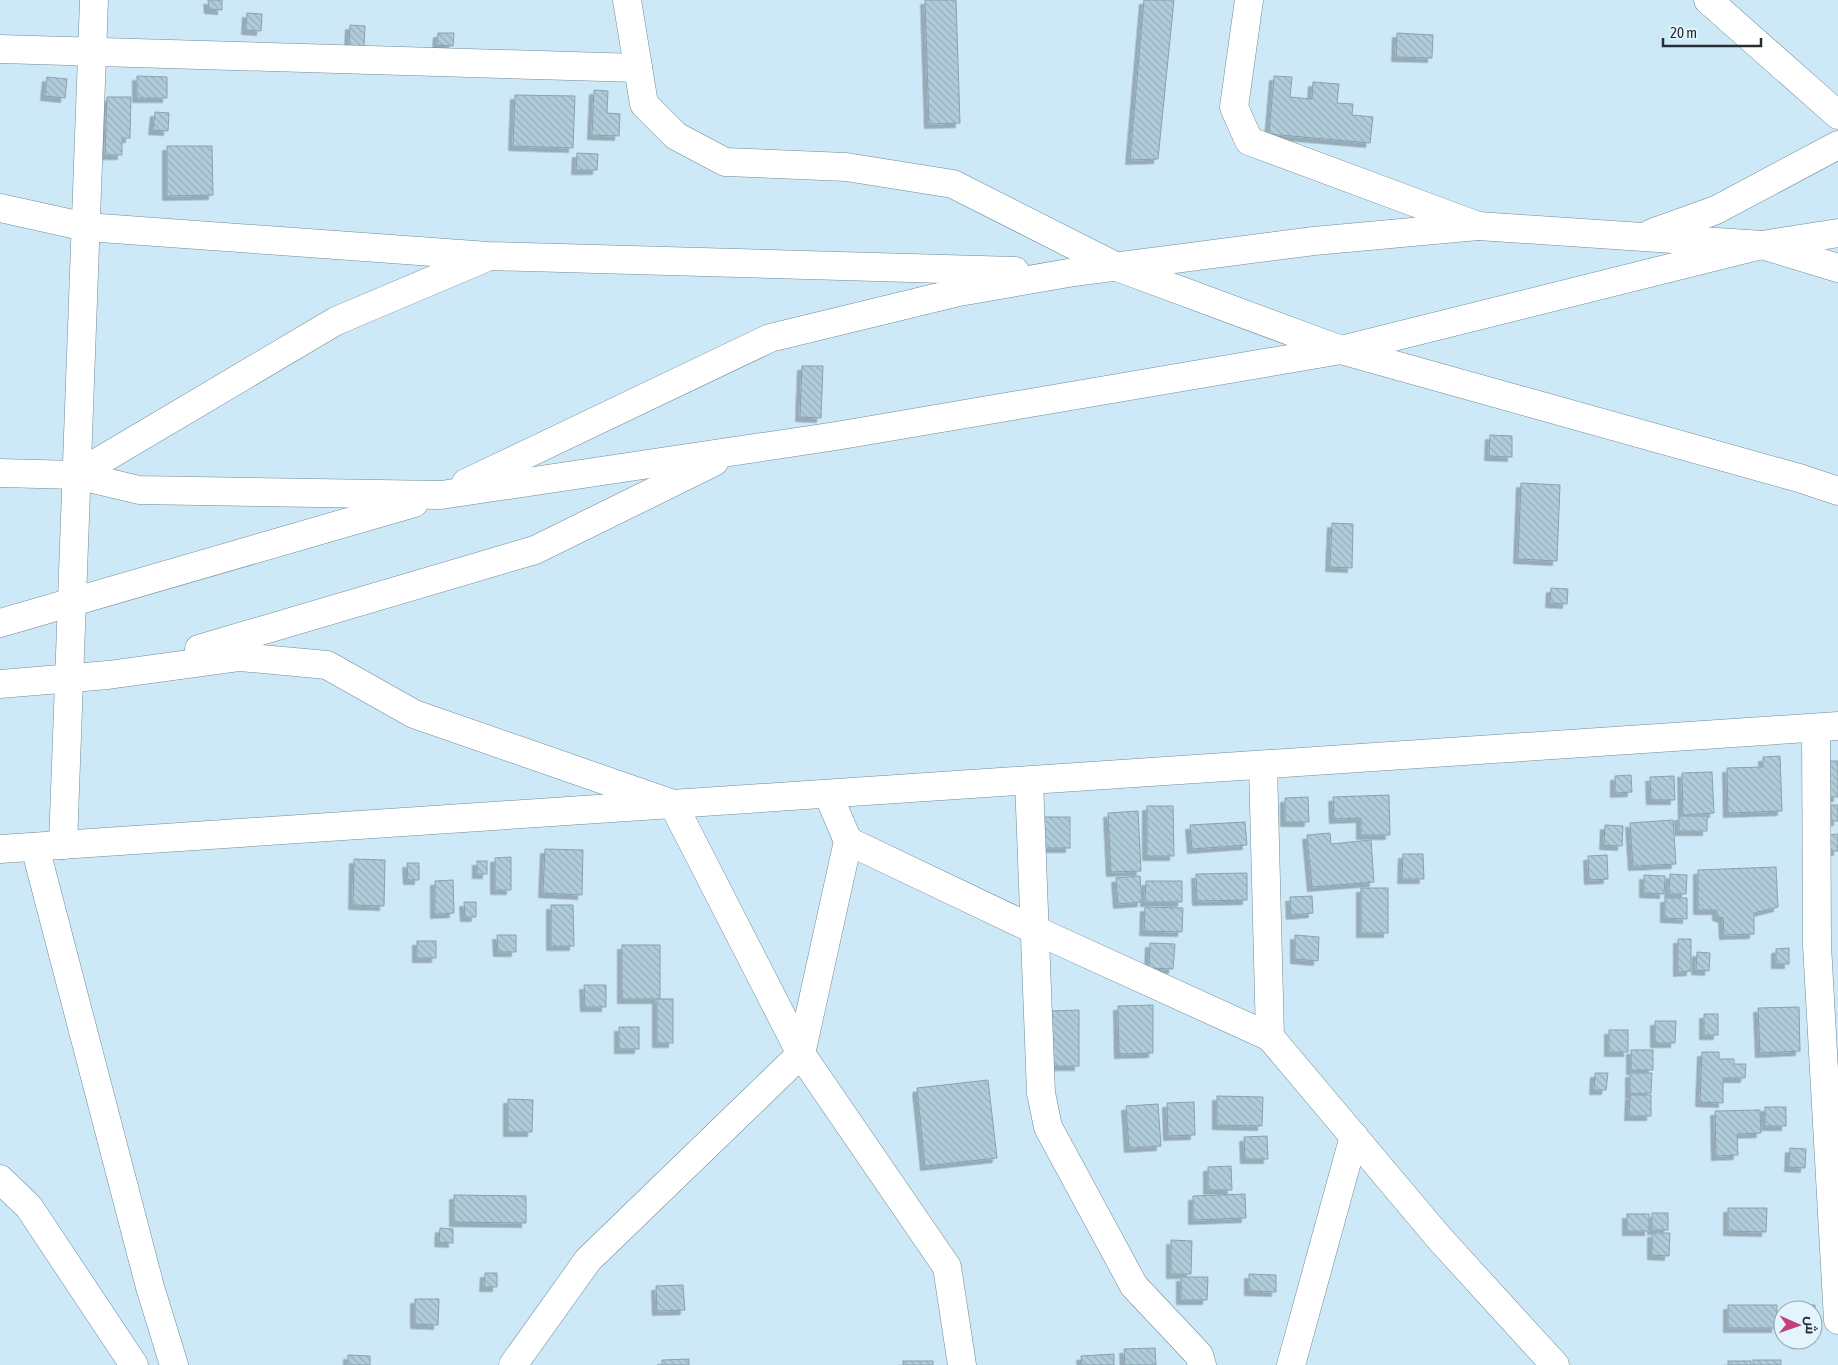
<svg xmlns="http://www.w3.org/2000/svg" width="1838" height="1365" viewBox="0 0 1838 1365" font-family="'Asap Condensed',Cairo,sans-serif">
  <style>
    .building { fill: url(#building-back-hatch); stroke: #88a2b1; filter: url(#shadow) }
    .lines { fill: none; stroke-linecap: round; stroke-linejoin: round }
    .minor-casing { stroke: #708a98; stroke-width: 29 }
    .tertiary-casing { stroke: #708a98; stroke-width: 29 }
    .minor { stroke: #fff; stroke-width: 28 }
    .tertiary { stroke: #fff; stroke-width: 28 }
  </style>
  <defs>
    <pattern id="building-back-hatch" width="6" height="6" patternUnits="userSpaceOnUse" patternTransform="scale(1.25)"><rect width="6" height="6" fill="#b0cbda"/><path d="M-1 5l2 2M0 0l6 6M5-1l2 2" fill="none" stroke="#97afbc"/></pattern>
    <filter id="shadow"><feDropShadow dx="-4.5" dy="4.5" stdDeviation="0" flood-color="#0004"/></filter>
  </defs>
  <rect width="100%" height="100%" fill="#cde9f8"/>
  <g class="building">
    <path d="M208 0H222V10L209 9Z"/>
    <path d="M925 0H956L960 123 929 124Z"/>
    <path d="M1144 0H1174L1158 159 1130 160Z"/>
    <path d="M247 13 262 14 261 31 246 30Z"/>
    <path d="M350 25 365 26 364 47 349 46Z"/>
    <path d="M438 33H454L453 46 437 45Z"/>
    <path d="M1397 33 1433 35 1432 58 1396 57Z"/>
    <path d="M137 76 167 77V98H137Z"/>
    <path d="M1274 76 1292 77 1290 97 1312 99 1313 82 1339 84 1337 103 1353 104 1352 115 1373 117 1370 143 1269 134Z"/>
    <path d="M47 77 67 79 65 98 45 96Z"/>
    <path d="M594 90 608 91 607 113 620 114 619 136 592 135Z"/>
    <path d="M515 95 575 96 573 148 513 146Z"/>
    <path d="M107 97H131L130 138H122V155H105Z"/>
    <path d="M155 112 169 113 168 131 153 130Z"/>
    <path d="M167 146H212L213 195 167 196Z"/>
    <path d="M577 153 598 154 597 170H576Z"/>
    <path d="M802 366H823L821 418 800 417Z"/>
    <path d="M1490 435 1512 436V457L1489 456Z"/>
    <path d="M1521 483 1560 485 1557 561 1518 559Z"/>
    <path d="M1332 523 1353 524 1352 568 1330 567Z"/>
    <path d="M1551 588 1568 589 1567 604 1550 603Z"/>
    <path d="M1780 756 1782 811 1728 813 1727 768 1763 767V757Z"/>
    <path d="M1828 761H1838V797H1829Z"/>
    <path d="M1712 772 1714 813 1683 815 1682 773Z"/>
    <path d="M1631 775 1632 792 1615 793V776Z"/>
    <path d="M1674 776 1675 800H1651L1650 777Z"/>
    <path d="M1389 795 1390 835H1361V818L1334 819 1333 797Z"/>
    <path d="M1308 797 1309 822H1285V798Z"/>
    <rect x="1831" y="805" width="7" height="16"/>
    <path d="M1147 806H1173L1174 856H1147Z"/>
    <path d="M1138 811 1141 871 1111 872 1108 813Z"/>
    <rect x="1679" y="816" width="28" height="15"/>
    <rect x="1039" y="817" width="31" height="31"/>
    <path d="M1673 820 1676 864 1633 866 1630 823Z"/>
    <path d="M1245 822 1247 845 1192 849 1190 825Z"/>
    <path d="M1605 825 1623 826 1622 846 1604 845Z"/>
    <path d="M1330 833 1331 844 1371 840 1374 882 1312 887 1307 835Z"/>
    <path d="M1838 834V851H1826V835Z"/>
    <path d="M545 849 583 850 582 895 543 893Z"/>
    <path d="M1403 854H1423L1424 879H1402Z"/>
    <path d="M1607 855 1608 879 1589 880 1588 856Z"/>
    <path d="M511 857V890H495V858Z"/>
    <path d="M354 859 385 860 384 906 353 905Z"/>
    <rect x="477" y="861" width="10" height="13"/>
    <path d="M407 863H419V880H408Z"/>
    <path d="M1776 867 1778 907 1754 913V934L1724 935 1723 918 1717 916V910H1698V870Z"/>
    <path d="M1247 873V900L1197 901 1196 874Z"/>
    <path d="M1670 874 1687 875 1686 894H1669Z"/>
    <path d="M1644 875 1665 876 1664 894 1644 893Z"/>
    <path d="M1140 876 1142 902 1118 904 1116 878Z"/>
    <path d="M453 880 454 913 435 914V881Z"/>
    <path d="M1146 881H1182V902H1145Z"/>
    <rect x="1361" y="888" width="27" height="45"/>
    <path d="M1312 896 1313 913 1291 915 1290 897Z"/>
    <path d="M1665 898H1687V919L1665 918Z"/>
    <path d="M464 902H476V917H465Z"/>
    <path d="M551 905H573L574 946H551Z"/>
    <path d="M1145 907 1183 908 1182 932 1144 931Z"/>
    <path d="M497 935H516V952H498Z"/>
    <path d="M1295 935 1319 937 1318 961 1295 959Z"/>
    <path d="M1678 939H1691V971L1678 972Z"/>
    <rect x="417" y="941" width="19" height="17"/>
    <path d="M1150 943 1175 944 1173 969 1149 968Z"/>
    <rect x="622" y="945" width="38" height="54"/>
    <path d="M1789 948V964H1776V949Z"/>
    <path d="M1697 952 1710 953 1709 971 1696 970Z"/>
    <path d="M584 985H606V1007H585Z"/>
    <rect x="657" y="999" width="16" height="44"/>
    <path d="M1153 1005V1053L1119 1054 1118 1006Z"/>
    <path d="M1799 1007 1800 1051 1760 1053 1758 1008Z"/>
    <path d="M1079 1010V1066H1050L1049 1011Z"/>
    <rect x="1704" y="1014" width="14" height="21"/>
    <path d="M1655 1021H1676L1675 1043H1655Z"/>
    <rect x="619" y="1027" width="20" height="22"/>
    <rect x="1609" y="1030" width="19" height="22"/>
    <rect x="1631" y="1050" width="22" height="20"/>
    <path d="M1702 1052H1719V1059H1734V1064H1746L1745 1078H1723V1103L1700 1102Z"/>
    <path d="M1595 1073H1608L1606 1090H1594Z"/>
    <path d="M1630 1073H1652L1651 1093 1630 1094Z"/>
    <path d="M988 1080 997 1158 925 1166 917 1088Z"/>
    <path d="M1630 1095H1651V1116H1629Z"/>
    <path d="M1217 1096 1263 1097 1262 1126 1217 1125Z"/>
    <path d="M508 1099 533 1100 532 1132H508Z"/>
    <path d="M1194 1102 1195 1135 1168 1136 1167 1103Z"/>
    <path d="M1158 1104 1161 1146 1129 1148 1126 1106Z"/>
    <rect x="1765" y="1107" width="21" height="19"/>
    <path d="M1760 1110 1761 1133 1737 1134 1738 1155 1716 1156 1715 1111Z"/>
    <path d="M1267 1136 1268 1159H1245L1244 1137Z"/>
    <path d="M1790 1148 1806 1149 1805 1168 1789 1167Z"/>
    <path d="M1231 1166 1232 1190H1208V1167Z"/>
    <path d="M1245 1194 1246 1218 1193 1220V1196Z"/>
    <path d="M454 1195 526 1196V1223L454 1222Z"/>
    <path d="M1728 1208H1767L1766 1232 1728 1231Z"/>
    <rect x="1652" y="1213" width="16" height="17"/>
    <rect x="1627" y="1214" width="22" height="17"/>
    <path d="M440 1228 453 1229V1243L439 1242Z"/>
    <path d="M1652 1233H1670L1669 1256 1652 1255Z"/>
    <path d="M1171 1240 1192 1241 1191 1274H1171Z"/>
    <path d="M485 1273H497V1287H484Z"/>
    <path d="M1249 1274 1276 1275V1292L1249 1291Z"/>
    <path d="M1181 1277H1208L1207 1300H1181Z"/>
    <path d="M683 1285 685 1310 657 1311 656 1286Z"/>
    <path d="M415 1299H439L438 1325 415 1324Z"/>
    <path d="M1728 1305H1777L1776 1328H1728Z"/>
    <path d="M1797 1305H1815V1329L1813 1330V1310H1797Z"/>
    <path d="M1155 1348 1156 1365H1125L1124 1349Z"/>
    <path d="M1114 1354V1365H1082L1081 1356Z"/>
    <path d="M348 1355 370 1356V1365H348Z"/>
    <path d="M689 1359V1365H662V1360Z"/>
    <rect x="1753" y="1360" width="28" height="5"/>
    <rect x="903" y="1361" width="30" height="4"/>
    <rect x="1728" y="1361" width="23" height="4"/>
  </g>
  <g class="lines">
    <defs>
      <g id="minor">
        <path d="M627 0 644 104 676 136 725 162 846 167 953 184 1117 267 1341 350 1799 478 1838 491"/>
        <path d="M1249 0 1234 107 1249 141 1478 226 1762 245 1838 268"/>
        <path d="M1708 0 1838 115"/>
        <path d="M0 49 638 68"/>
        <path d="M0 208 86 227 488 256 1015 271"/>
        <path d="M1652 233 1716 210 1838 145"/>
        <path d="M0 473 76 475 139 490 441 495 836 436 1341 350 1762 245 1838 233"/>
        <path d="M76 475 336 321 485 258"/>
        <path d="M466 483 770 338 959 292 1074 272 1314 241 1478 226"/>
        <path d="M0 623 414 503"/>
        <path d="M199 649 535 550 714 462"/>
        <path d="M0 684 108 675 240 657 327 665 414 714 673 804 801 1054 947 1267 962 1365"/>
        <path d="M1816 728 1817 945 1838 1320"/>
        <path d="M1263 765 1270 1037 1440 1239 1555 1365"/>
        <path d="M1029 781 1041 1093 1048 1127 1134 1286 1199 1355 1202 1365"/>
        <path d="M848 841 1035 930 1270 1037"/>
        <path d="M63 845 94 0"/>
        <path d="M35 847 150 1287 174 1365"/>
        <path d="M0 1179 29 1207 134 1365"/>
        <path d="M513 1365 588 1260 801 1054 848 841 828 794"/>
        <path d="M1291 1365 1354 1136"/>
      </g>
      <path id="tertiary" d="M0 849 1838 726"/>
    </defs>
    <use href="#minor" class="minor-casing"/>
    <use href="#tertiary" class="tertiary-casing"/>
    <use href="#minor" class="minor"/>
    <use href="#tertiary" class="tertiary"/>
  </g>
  <g transform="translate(1798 1325) rotate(92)"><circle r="24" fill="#e3f4fd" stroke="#97a5ad"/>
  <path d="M0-4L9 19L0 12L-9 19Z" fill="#c6407f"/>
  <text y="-8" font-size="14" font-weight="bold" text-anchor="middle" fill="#242e34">ش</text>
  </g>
  <path d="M1663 38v8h98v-8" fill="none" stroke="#242e34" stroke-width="2.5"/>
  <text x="1670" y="38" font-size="15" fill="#242e34" stroke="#e3f4fd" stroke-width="4" paint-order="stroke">20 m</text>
</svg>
